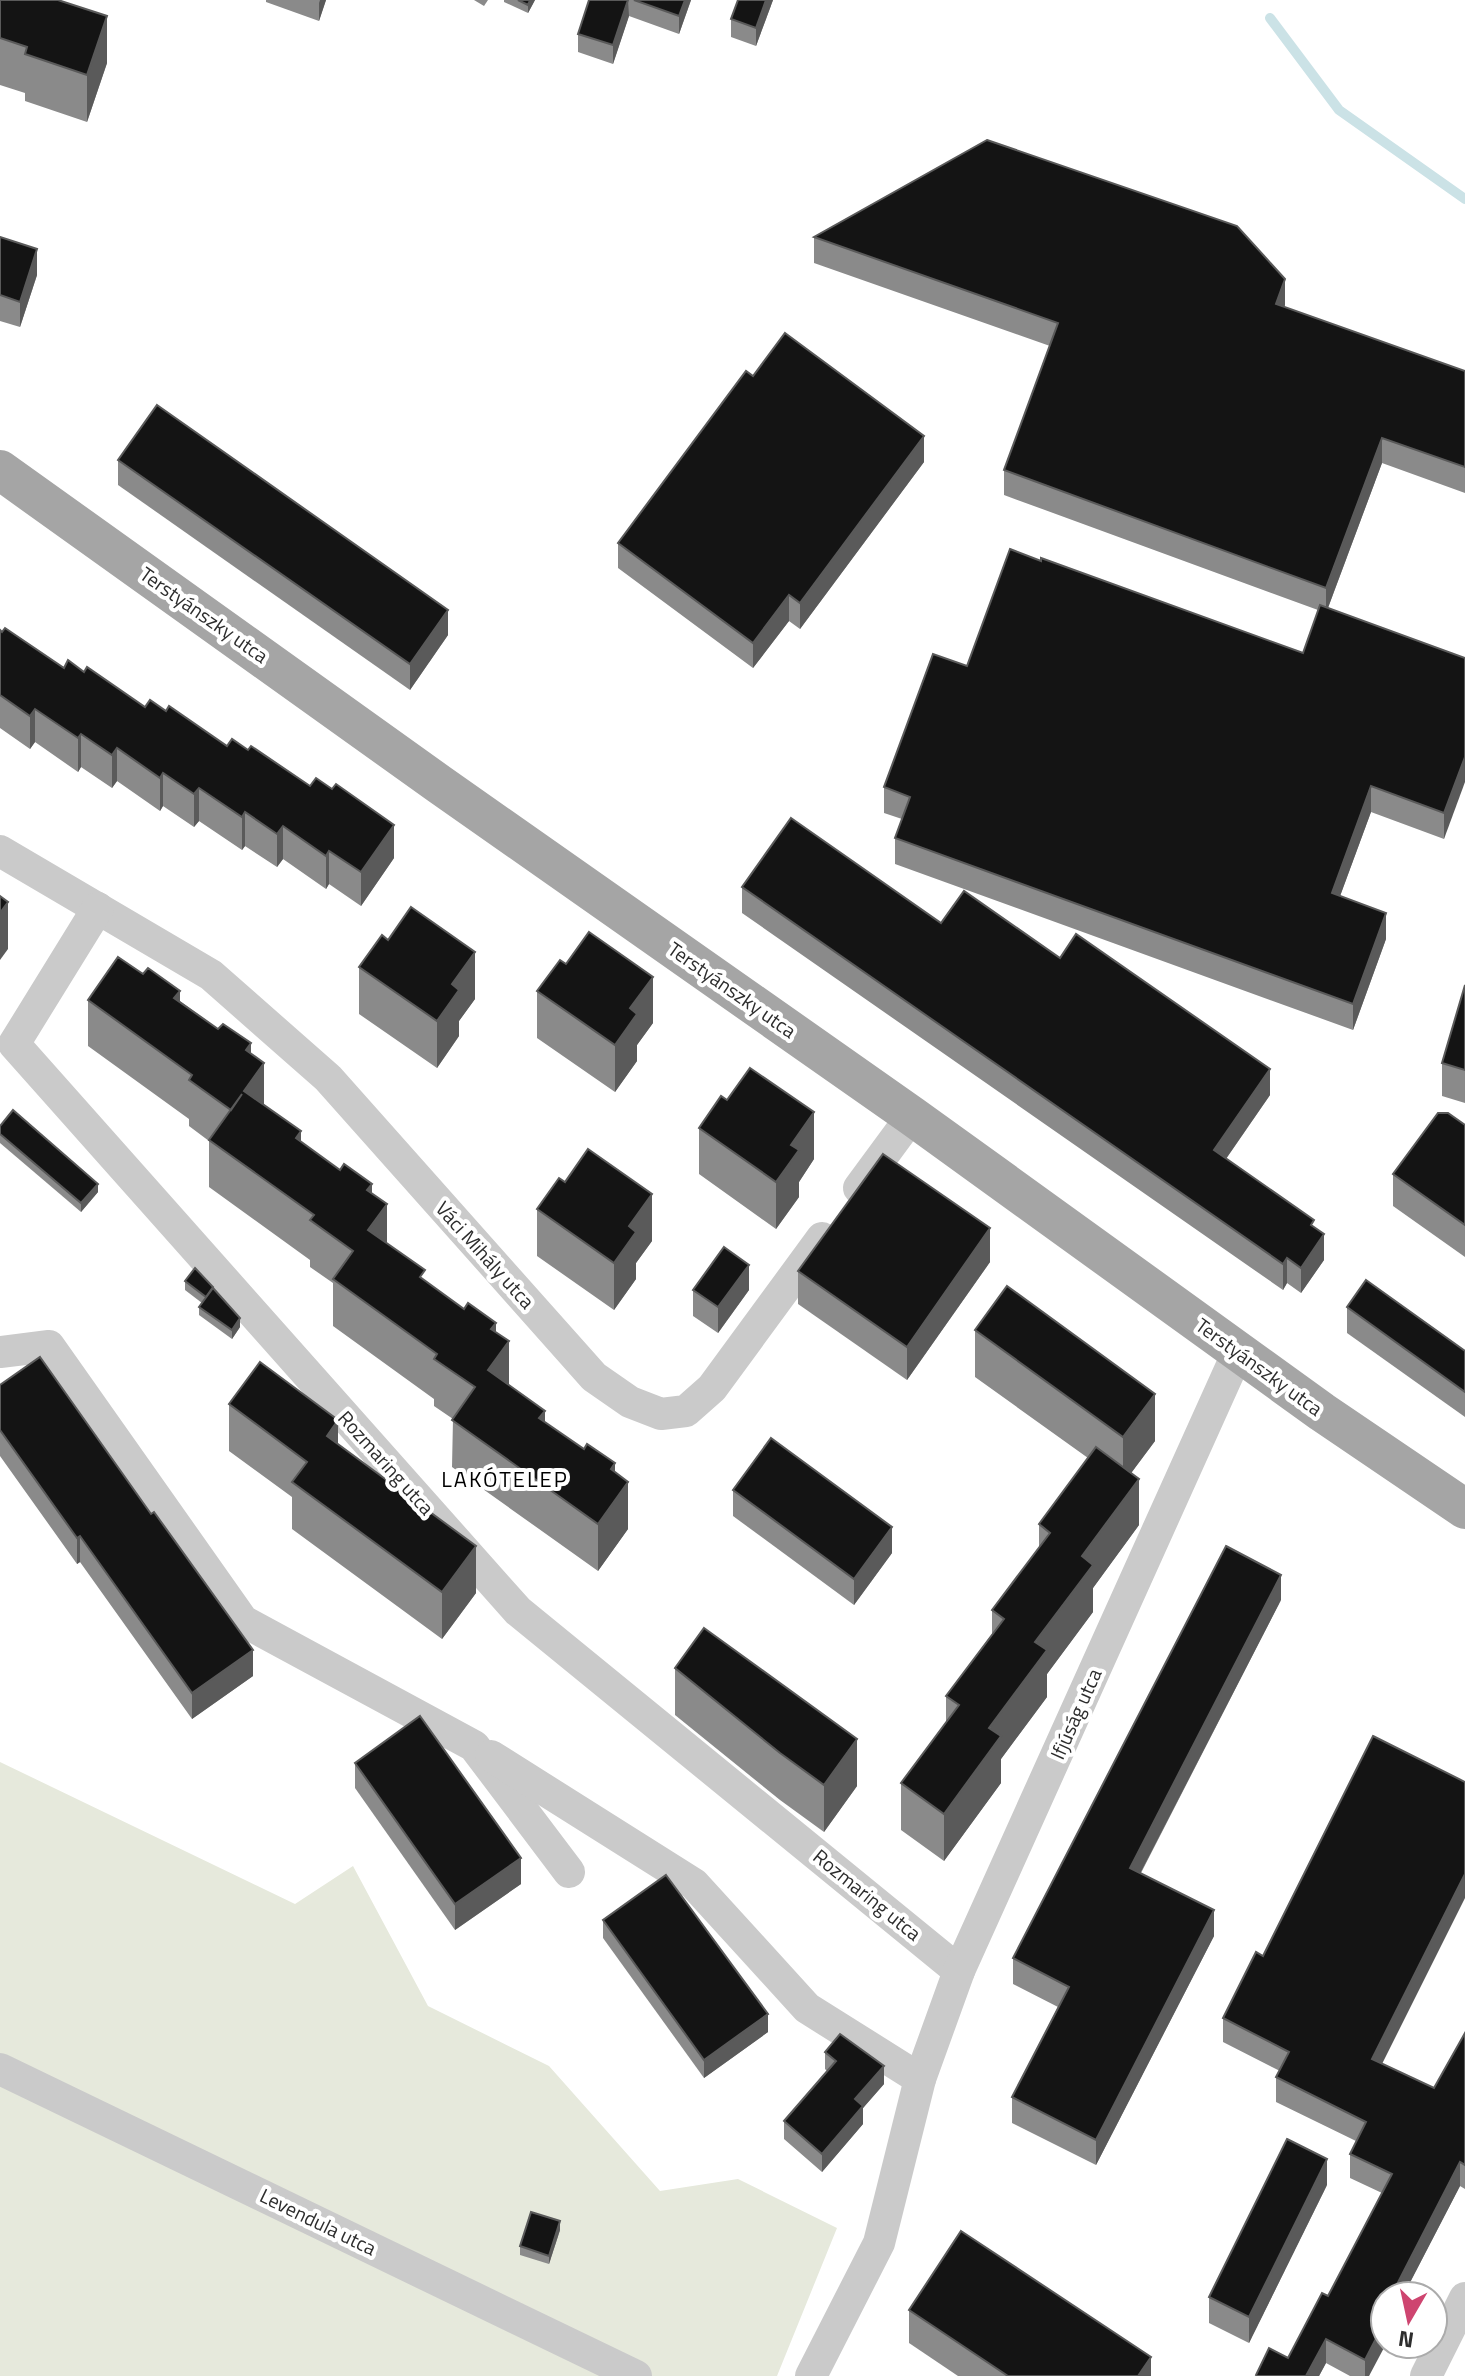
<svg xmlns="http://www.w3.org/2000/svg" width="1465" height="2376" viewBox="0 0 1465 2376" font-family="'Titillium Web',sans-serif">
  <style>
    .green { fill: #e6e9dc }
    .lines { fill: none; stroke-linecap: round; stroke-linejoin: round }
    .stream { stroke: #cbe2e6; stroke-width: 10 }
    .minor { stroke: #cacaca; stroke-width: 32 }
    .major { stroke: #a5a5a5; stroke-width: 40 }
    .wall { fill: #8a8a8a }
    .shaded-wall { fill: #5a5a5a }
    .building { fill: #141414; stroke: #5a5a5a; stroke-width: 2 }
    .labels { text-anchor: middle; stroke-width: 8; stroke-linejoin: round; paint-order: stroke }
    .street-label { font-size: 20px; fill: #2d2d2d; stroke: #fff }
    .neighbourhood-label { font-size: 22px; letter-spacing: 2px; fill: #000; stroke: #fff }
  </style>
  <rect width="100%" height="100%" fill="#fff"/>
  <path class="green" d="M0 1762 295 1904 353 1866 428 2006 549 2066 660 2191 738 2179 837 2228 777 2376H0Z"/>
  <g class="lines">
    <path class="stream" d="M1270 18 1339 110 1465 199"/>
    <g class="minor">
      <path d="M0 851 211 975 328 1078 594 1377 630 1402 661 1414 686 1411 712 1388 822 1238"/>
      <path d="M98 908 14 1044 518 1611 959 1971"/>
      <path d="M859 1188 912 1116"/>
      <path d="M0 1352 49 1346 243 1621 474 1746 569 1872"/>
      <path d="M491 1756 694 1884 807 2008 920 2079"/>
      <path d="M0 2069 636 2376"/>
      <path d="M811 2376 879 2243 920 2079 959 1971 1238 1352"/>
      <path d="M1426 2376 1465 2298"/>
    </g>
    <path class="major" d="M0 470 439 784 912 1116 1322 1412 1465 1509"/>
  </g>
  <g class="wall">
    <path d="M0 0 107 63 87 122 25 101V93L0 85Z"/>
    <path d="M266 0H326L319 21 266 2Z"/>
    <path d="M474 0H488L484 6Z"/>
    <path d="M504 0H535L528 13 504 2Z"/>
    <path d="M589 0H691L679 34 629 16 613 64 578 52V34Z"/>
    <path d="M738 0H773L756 46 731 37V19Z"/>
    <path d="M0 237 37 275 20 327 0 321Z"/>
    <path d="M814 237 1285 305 1284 307 1465 371V493L1382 463 1328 608 1465 658 1444 839 1371 812 1340 896 1386 939 1353 1030 895 864V838L902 819 884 813V787L967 666 1303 653 1318 610 1004 495V470L1050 346 814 263Z"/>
    <path d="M753 376 924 462 800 629 789 621 753 668 618 568V543Z"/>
    <path d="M118 460 448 635 410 690 118 485Z"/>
    <path d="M0 630 64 668 84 672 145 707 166 711 394 858 361 906 329 884 326 889 283 859 277 867 245 846 242 850 199 821 194 827 163 806 160 811 117 781 112 788 81 767 78 772 35 742 30 749 0 728Z"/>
    <path d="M742 887 941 923 1060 958 1270 1095 1226 1159 1314 1227 1324 1260 1301 1293 1287 1283 1283 1290 742 913Z"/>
    <path d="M359 967 475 999 459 1021V1036L437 1068 359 1014Z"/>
    <path d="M143 974 251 1053 264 1105 301 1142 372 1193 387 1243 425 1281 496 1332 509 1385 545 1422 615 1472 628 1529 598 1571 452 1467 453 1419 434 1406V1399L333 1326V1283L310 1267V1260L209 1187V1141L189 1126V1119L88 1046V1000Z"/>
    <path d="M1465 985V1103L1442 1096V1063Z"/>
    <path d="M537 991 653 1023 637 1045V1061L615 1092 537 1038Z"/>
    <path d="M727 1100 814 1159 799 1182V1197L776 1229 699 1174V1128Z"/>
    <path d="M1465 1125V1257L1393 1206V1174Z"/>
    <path d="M0 1126 98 1192 81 1212 0 1143Z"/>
    <path d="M537 1209 652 1241 636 1263V1279L614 1310 537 1256Z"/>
    <path d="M990 1262 907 1380 798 1304V1271Z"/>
    <path d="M195 1268 240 1327 232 1339 199 1315V1307L202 1303 185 1290V1281Z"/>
    <path d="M693 1290H749L718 1333 693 1316Z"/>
    <path d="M1347 1307 1465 1351V1417L1347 1333Z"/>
    <path d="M975 1330 1155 1441 1131 1473 1139 1525 1093 1588V1612L1047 1674V1697L1001 1759V1783L944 1861 901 1830V1783L946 1722V1696L992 1634V1610L1039 1548V1524L1088 1458 975 1377Z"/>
    <path d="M0 1385 253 1676 192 1719 80 1562 77 1564 0 1456Z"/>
    <path d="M229 1404 338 1444 476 1593 442 1639 292 1529V1497L229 1451Z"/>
    <path d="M733 1490 892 1553 854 1605 733 1516Z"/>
    <path d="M1281 1600 1141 1873 1214 1936 1096 2165 1012 2123V2097L1058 2007 1013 1984V1958Z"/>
    <path d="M675 1668 857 1786 824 1832 780 1800 675 1715Z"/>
    <path d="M355 1763 521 1884 455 1930 355 1788Z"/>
    <path d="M603 1920 768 2032 704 2078 603 1938Z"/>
    <path d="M1223 2018 1382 2064 1434 2088 1465 2033V2189L1460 2186 1403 2296H1385L1369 2376H1350L1326 2363 1319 2376H1256L1288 2358 1328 2296 1382 2193 1350 2178V2154L1356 2141 1276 2102V2077L1280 2071 1223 2042Z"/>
    <path d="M825 2052 884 2084 863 2108V2124L822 2172 784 2139V2121L827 2071 825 2069Z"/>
    <path d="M1327 2185 1249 2343 1209 2323V2297Z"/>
    <path d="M560 2230 549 2264 520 2255V2246Z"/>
    <path d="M909 2310 1151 2376H958L909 2343Z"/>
  </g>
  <g class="shaded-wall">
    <path d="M320 0H326L319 21V3Z"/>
    <path d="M530 0H535L528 13V5Z"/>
    <path d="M628 0 629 16 613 64V45Z"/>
    <path d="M685 0H691L679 34V16Z"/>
    <path d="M766 0H773L756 46V28Z"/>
    <path d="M107 16V63L87 122V75Z"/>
    <path d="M37 249V275L20 327V302Z"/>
    <path d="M1285 279V305L1276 330V304Z"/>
    <path d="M924 436V462L800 629V603Z"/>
    <path d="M1382 438V463L1326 613V588Z"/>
    <path d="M789 595V621L753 668V643Z"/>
    <path d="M448 610V635L410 690V664Z"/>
    <path d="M35 709V742L30 749V716Z"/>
    <path d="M81 734V767L78 772V738Z"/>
    <path d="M117 748V781L112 788V755Z"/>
    <path d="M1465 757V782L1444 839V813Z"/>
    <path d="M163 773V806L160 811V778Z"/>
    <path d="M1371 786V812L1332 918V893Z"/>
    <path d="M199 788V821L194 827V794Z"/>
    <path d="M245 812V846L242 850V817Z"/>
    <path d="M394 825V858L361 906V872Z"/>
    <path d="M283 826V859L277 867V834Z"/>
    <path d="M329 851V884L326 889V856Z"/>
    <path d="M8 902V949L0 960V913Z"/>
    <path d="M1386 913V939L1353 1030V1004Z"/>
    <path d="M475 952V999L459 1021V1036L437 1068V1021L452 984Z"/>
    <path d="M653 977V1023L637 1045V1061L615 1092V1045L630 1008Z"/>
    <path d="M180 991V1038L174 998Z"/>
    <path d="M251 1043V1082L264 1063V1110L244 1091 246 1050Z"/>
    <path d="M1270 1069V1095L1214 1176V1150Z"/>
    <path d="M814 1112V1159L799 1182V1197L776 1229V1182L791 1145Z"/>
    <path d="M301 1131V1178L296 1138Z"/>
    <path d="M98 1184V1192L81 1212V1203Z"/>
    <path d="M372 1184V1224L387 1204V1251L368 1277 367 1190Z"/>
    <path d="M652 1194V1241L636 1263V1279L614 1310V1263L629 1226Z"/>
    <path d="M990 1228V1262L907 1380V1347Z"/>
    <path d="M1324 1234V1260L1301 1293V1268Z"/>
    <path d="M1287 1258V1283L1283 1290V1264Z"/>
    <path d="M749 1265V1290L718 1333V1307Z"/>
    <path d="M240 1318V1327L232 1339V1330Z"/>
    <path d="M496 1323V1359L509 1341V1388L488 1370 491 1329Z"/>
    <path d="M1155 1394V1441L1123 1484V1437Z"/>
    <path d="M545 1411V1458L539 1418Z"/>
    <path d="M338 1420V1467L327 1436Z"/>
    <path d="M615 1463V1500L628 1482V1529L598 1571V1524L611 1469Z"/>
    <path d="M1139 1479V1525L1093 1588V1612L1047 1674V1697L1001 1759V1783L944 1861V1814L1082 1556Z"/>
    <path d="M892 1527V1553L854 1605V1579Z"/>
    <path d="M80 1536V1562L77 1564V1538Z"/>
    <path d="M476 1546V1593L442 1639V1592Z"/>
    <path d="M1281 1575V1600L1130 1893V1868Z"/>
    <path d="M253 1650V1676L192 1719V1693Z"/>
    <path d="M857 1739V1786L824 1832V1785Z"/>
    <path d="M521 1858V1884L455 1930V1904Z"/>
    <path d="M1465 1874V1898L1372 2084V2059Z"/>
    <path d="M1214 1910V1936L1096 2165V2140Z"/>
    <path d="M768 2014V2032L704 2078V2060Z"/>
    <path d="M884 2066V2084L863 2108V2124L822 2172V2154L855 2099Z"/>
    <path d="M1327 2159V2185L1249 2343V2317Z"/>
    <path d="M1460 2162V2186L1403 2296H1391Z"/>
    <path d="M560 2221V2230L549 2264V2256Z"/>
    <path d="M1385 2307 1386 2344 1369 2376H1365V2360L1381 2315Z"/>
    <path d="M1326 2339V2363L1319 2376H1306Z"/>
    <path d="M1151 2357V2376H1138Z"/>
  </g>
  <g class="building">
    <path d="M0 0H58L107 16 87 75 25 54 27 47 0 38Z"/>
    <path d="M518 0H530L528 5Z"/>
    <path d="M589 0H628L613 45 578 34Z"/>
    <path d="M634 0H685L679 16Z"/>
    <path d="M738 0H766L756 28 731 19Z"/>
    <path d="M987 140 1237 226 1285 279 1276 304 1465 371V467L1382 438 1326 588 1004 470 1058 323 814 237Z"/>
    <path d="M0 237 37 249 20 302 0 295Z"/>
    <path d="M785 333 924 436 800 603 789 595 753 643 618 543 746 371 753 376Z"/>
    <path d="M157 405 448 610 410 664 118 460Z"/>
    <path d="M1010 549 1041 561V558L1303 653 1320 605 1465 658V757L1444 813 1371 786 1332 893 1386 913 1353 1004 895 838 910 797 884 787 933 654 967 666Z"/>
    <path d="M5 628 64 668 68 660 84 672 87 667 145 707 150 700 166 711 169 706 227 746 232 739 248 750 251 746 310 786 316 778 332 789 336 784 394 825 361 872 329 851 326 856 283 826 277 834 245 812 242 817 199 788 194 794 163 773 160 778 117 748 112 755 81 734 78 738 35 709 30 716 0 695V630L2 632Z"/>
    <path d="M791 818 941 923 964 891 1060 958 1076 934 1270 1069 1214 1150 1314 1220 1311 1225 1324 1234 1301 1268 1287 1258 1283 1264 742 887Z"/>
    <path d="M0 896 8 902 0 913Z"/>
    <path d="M411 907 475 952 452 984 459 990 437 1021 359 967 382 935 388 940Z"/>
    <path d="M589 932 653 977 630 1008 637 1014 615 1045 537 991 560 960 566 964Z"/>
    <path d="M118 957 143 974 148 968 180 991 174 998 218 1029 223 1024 251 1043 246 1050 264 1063 244 1091 301 1131 296 1138 340 1170 344 1164 372 1184 367 1190 387 1204 368 1230 425 1270 420 1277 464 1309 468 1303 496 1323 491 1329 509 1341 488 1370 545 1411 539 1418 584 1449 587 1444 615 1463 611 1469 628 1482 598 1524 452 1420 475 1387 434 1359 437 1354 333 1279 353 1251 310 1220 314 1215 209 1140 242 1094 231 1110 189 1080 192 1075 88 1000Z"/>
    <path d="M1465 985V1070L1442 1063Z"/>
    <path d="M750 1068 814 1112 791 1145 799 1150 776 1182 699 1128 721 1096 727 1100Z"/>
    <path d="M13 1110 98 1184 81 1203 0 1134V1126Z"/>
    <path d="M1438 1113H1448L1465 1125V1225L1393 1174Z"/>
    <path d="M588 1149 652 1194 629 1226 636 1232 614 1263 537 1209 559 1178 565 1182Z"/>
    <path d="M883 1154 990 1228 907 1347 798 1271Z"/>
    <path d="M724 1247 749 1265 718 1307 693 1290Z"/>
    <path d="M195 1268 213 1287 206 1297 185 1281Z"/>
    <path d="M1366 1280 1465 1351V1392L1347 1307Z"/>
    <path d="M1007 1286 1155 1394 1123 1437 975 1330Z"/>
    <path d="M213 1288 240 1318 232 1330 199 1307Z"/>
    <path d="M40 1357 151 1514 154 1512 253 1650 192 1693 80 1536 77 1538 0 1430V1385Z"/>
    <path d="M260 1362 338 1420 327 1436 476 1546 442 1592 292 1482 307 1462 229 1404Z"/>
    <path d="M771 1438 892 1527 854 1579 733 1490Z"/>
    <path d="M1096 1447 1139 1479 1082 1556 1093 1565 1035 1642 1047 1650 989 1728 1001 1736 944 1814 901 1783 959 1705 946 1696 1004 1619 992 1610 1050 1533 1039 1524Z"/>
    <path d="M1226 1546 1281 1575 1130 1868 1214 1910 1096 2140 1012 2097 1069 1987 1013 1958Z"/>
    <path d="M704 1628 857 1739 824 1785 780 1753 675 1668Z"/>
    <path d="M420 1716 521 1858 455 1904 355 1763Z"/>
    <path d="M1373 1736 1465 1782V1874L1372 2059 1434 2088 1465 2033V2165L1460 2162 1391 2296H1385V2307L1381 2315 1385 2317V2321L1365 2360 1326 2339 1306 2376H1257L1256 2375 1269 2348 1288 2358 1322 2293 1328 2296 1392 2174 1350 2154 1366 2122 1276 2077 1289 2052 1223 2018 1256 1952 1263 1956Z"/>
    <path d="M666 1875 768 2014 704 2060 603 1920Z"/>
    <path d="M840 2034 884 2066 855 2099 863 2106 822 2154 784 2121 836 2061 825 2052Z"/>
    <path d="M1287 2139 1327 2159 1249 2317 1209 2297Z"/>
    <path d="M531 2212 560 2221 549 2256 520 2246Z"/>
    <path d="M961 2231 1151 2357 1138 2376H1008L909 2310Z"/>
  </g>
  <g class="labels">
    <g class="street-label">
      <text transform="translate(204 615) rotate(35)" y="7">Terstyánszky utca</text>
      <text transform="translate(732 990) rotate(35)" y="7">Terstyánszky utca</text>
      <text transform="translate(485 1255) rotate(48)" y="7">Váci Mihály utca</text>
      <text transform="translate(1259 1367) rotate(36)" y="7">Terstyánszky utca</text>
      <text transform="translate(386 1463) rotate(48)" y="7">Rozmaring utca</text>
      <text transform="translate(1076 1714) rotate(-66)" y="7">Ifjúság utca</text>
      <text transform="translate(867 1895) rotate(39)" y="7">Rozmaring utca</text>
      <text transform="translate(318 2222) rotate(26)" y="7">Levendula utca</text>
    </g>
    <g class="neighbourhood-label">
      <text x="505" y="1487">LAKÓTELEP</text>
    </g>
  </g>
  <g transform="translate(1409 2320) rotate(189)"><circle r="38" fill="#ffffff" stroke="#ababab" stroke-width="2"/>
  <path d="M0-6L14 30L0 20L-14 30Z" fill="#ce4570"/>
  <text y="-12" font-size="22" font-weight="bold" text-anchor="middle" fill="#2d2d2d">N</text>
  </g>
</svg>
